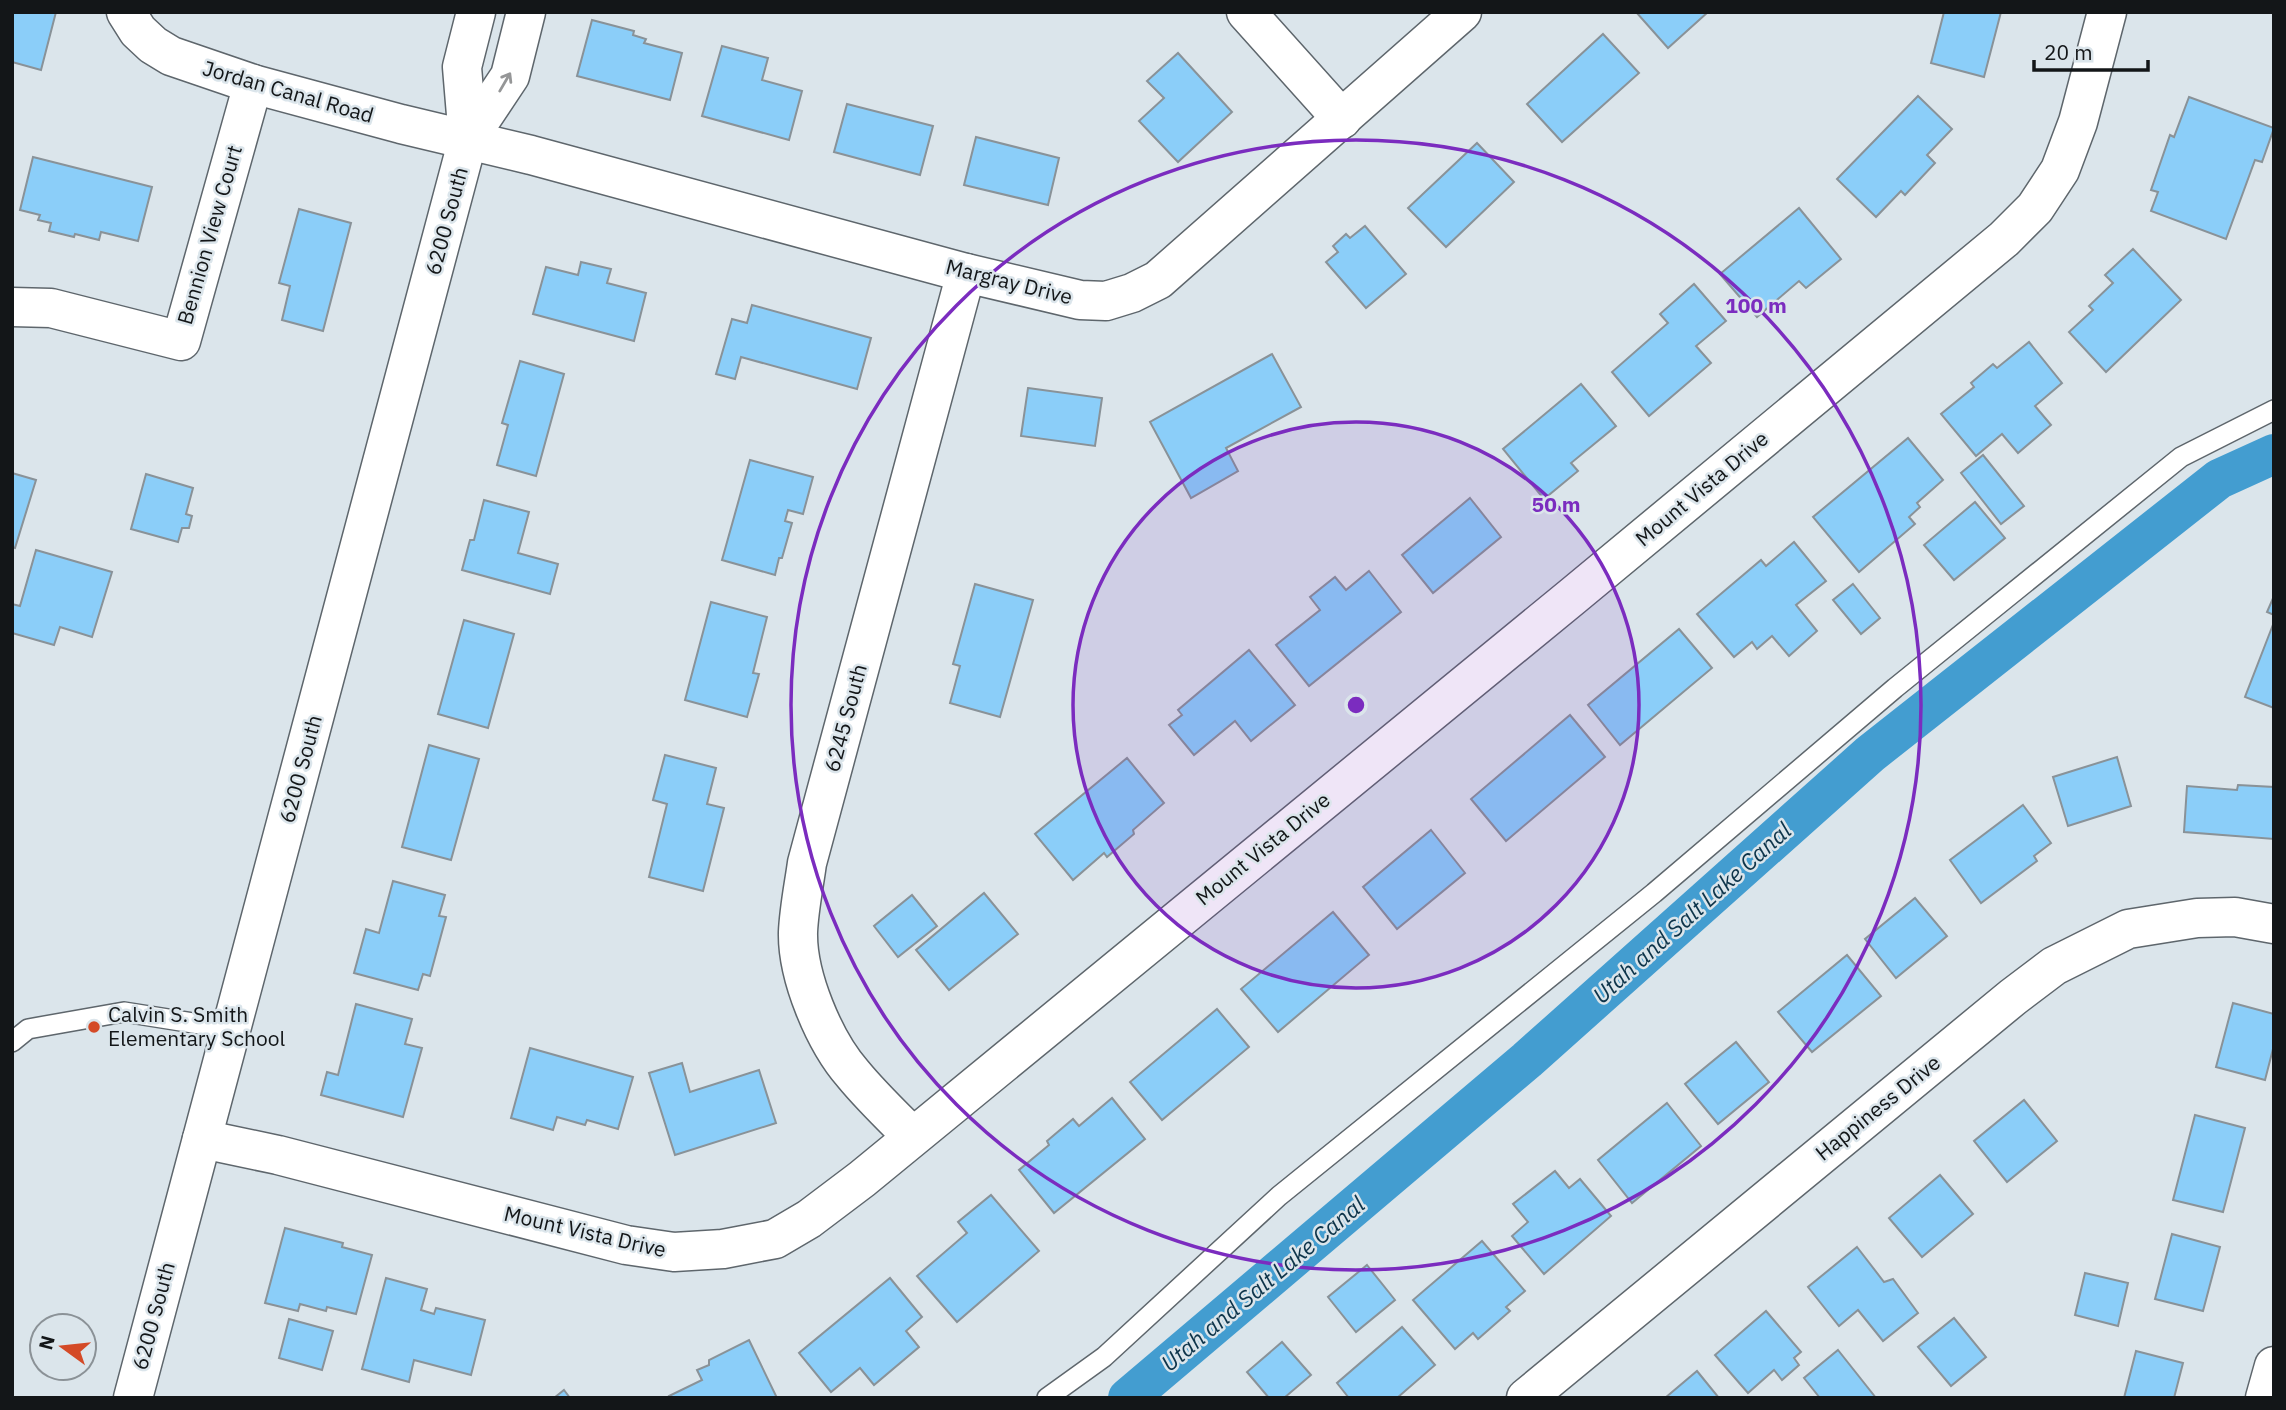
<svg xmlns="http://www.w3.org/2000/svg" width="2286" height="1410" viewBox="0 0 2286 1410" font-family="'IBM Plex Sans',sans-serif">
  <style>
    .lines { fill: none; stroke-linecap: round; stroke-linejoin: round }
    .canal { stroke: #439dd0; stroke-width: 40 }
    .building { fill: #8bcef9; stroke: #899298; stroke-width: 2 }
    .service-casing { stroke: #5e666c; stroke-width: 22 }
    .minor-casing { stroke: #5e666c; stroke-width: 41 }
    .secondary-casing { stroke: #5e666c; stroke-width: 41 }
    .service { stroke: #fff; stroke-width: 19 }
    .minor { stroke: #fff; stroke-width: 38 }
    .secondary { stroke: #fff; stroke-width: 38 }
    .oneway { stroke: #959697 }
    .ring { fill: none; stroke: #7b2cbf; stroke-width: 3.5 }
    .poi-dot { fill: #d44a27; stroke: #dbe5eb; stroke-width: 2.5 }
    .labels { text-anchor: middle; stroke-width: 5; stroke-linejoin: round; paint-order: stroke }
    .street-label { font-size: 21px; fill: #131618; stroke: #dbe5eb }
    .poi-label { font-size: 21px; fill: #131618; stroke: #dbe5eb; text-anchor: start }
    .water-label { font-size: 23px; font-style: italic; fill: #0d344a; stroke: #dbe5eb }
    .centre { fill: #7b2cbf; stroke: #dbe5eb; stroke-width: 3.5 }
    .ring-label { font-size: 21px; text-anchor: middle; font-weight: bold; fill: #7b2cbf; stroke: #dbe5eb; stroke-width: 5; stroke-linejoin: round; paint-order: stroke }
  </style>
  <rect width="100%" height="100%" fill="#dbe5eb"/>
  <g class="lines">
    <path class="canal" d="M1128 1398 1527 1060 1870 754 2219 479 2274 454"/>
  </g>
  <g class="building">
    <path d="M12 12H56L41 70 12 62Z"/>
    <path d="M1636 12H1708L1668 48Z"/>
    <path d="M1944 12H2001L1984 77 1931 63Z"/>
    <path d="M592 20 634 31 633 35 646 39 644 43 682 53 670 100 577 76Z"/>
    <path d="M1603 34 1639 73 1562 142 1527 104Z"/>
    <path d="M722 46 768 58 762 80 802 91 789 140 702 116Z"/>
    <path d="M1178 53 1232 112 1178 162 1139 121 1164 98 1147 81Z"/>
    <path d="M1918 96 1952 129 1927 155 1935 163 1905 195 1901 191 1876 217 1837 179Z"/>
    <path d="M2189 97 2274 128 2262 162 2255 160 2226 239 2151 211 2158 192 2151 190 2170 135 2174 137Z"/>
    <path d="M847 104 933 126 920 175 834 152Z"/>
    <path d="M976 137 1059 158 1048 205 964 185Z"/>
    <path d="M1477 143 1514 182 1446 247 1408 208Z"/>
    <path d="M33 157 152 187 138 241 101 232 99 240 75 234 74 237 49 231 51 223 38 220 40 215 20 210Z"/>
    <path d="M1799 208 1841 259 1806 288 1799 281 1757 317 1720 274Z"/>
    <path d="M299 209 351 223 323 331 282 320 290 286 279 283Z"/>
    <path d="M1365 226 1406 274 1366 308 1326 262 1338 252 1333 246 1346 234 1350 238Z"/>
    <path d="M2133 249 2181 300 2106 372 2069 332 2093 310 2089 306 2113 283 2105 275Z"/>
    <path d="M581 262 611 269 607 283 646 293 634 341 533 314 546 267 578 275Z"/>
    <path d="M1694 284 1726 321 1696 346 1711 363 1649 416 1612 372 1668 323 1660 314Z"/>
    <path d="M752 305 871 338 857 389 741 357 735 379 716 374 732 319 747 323Z"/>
    <path d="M2029 342 2062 383 2035 406 2051 425 2018 453 2002 434 1976 456 1941 414 1974 387 1971 383 1993 364 1997 368Z"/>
    <path d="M1272 354 1301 407 1226 448 1238 471 1191 498 1150 422Z"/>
    <path d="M520 361 564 374 536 476 497 465 508 425 502 423Z"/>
    <path d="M1581 384 1616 426 1571 463 1578 471 1544 499 1503 449Z"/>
    <path d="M1028 388 1102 398 1095 446 1021 436Z"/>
    <path d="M1908 438 1943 480 1917 503 1920 507 1909 517 1915 524 1859 572 1813 517Z"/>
    <path d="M1983 455 2024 506 2001 524 1961 473Z"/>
    <path d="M750 460 813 477 803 514 788 510 785 521 792 523 782 558H779L775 575 722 560Z"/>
    <path d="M12 473 36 480 15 548 12 547Z"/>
    <path d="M146 474 193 488 186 514 192 516 189 528H182L178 542 131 529Z"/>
    <path d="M1470 498 1501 537 1433 593 1402 555Z"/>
    <path d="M484 500 529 512 518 553 558 564 550 594 462 570 470 540H474Z"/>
    <path d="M1975 502 2005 538 1954 580 1924 545Z"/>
    <path d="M1794 542 1826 581 1796 605 1817 631 1789 656 1772 636 1757 649 1752 642 1734 657 1697 614 1761 560 1766 566Z"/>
    <path d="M36 550 112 572 92 637 60 627 54 645 12 633V604L20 606Z"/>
    <path d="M1369 571 1401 612 1309 686 1276 645 1320 610 1310 597 1335 577 1346 590Z"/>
    <path d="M975 584 1033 600 1000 717 950 703 960 666 953 664Z"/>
    <path d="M1853 584 1880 618 1861 634 1833 600Z"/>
    <path d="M2274 596V615L2267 612Z"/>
    <path d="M711 602 767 617 753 673 759 674 747 717 685 700Z"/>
    <path d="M464 620 514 634 488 728 438 714Z"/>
    <path d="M2274 622V708L2245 697Z"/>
    <path d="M1679 629 1712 668 1620 745 1588 705Z"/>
    <path d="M1249 650 1295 705 1251 741 1235 721 1194 755 1169 725 1182 715 1178 710Z"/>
    <path d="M1570 715 1605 757 1506 841 1471 799Z"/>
    <path d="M429 745 479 759 451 860 402 847Z"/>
    <path d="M665 755 716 768 707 804 724 808 703 891 649 877 667 804 653 800Z"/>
    <path d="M2117 757 2131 806 2068 826 2053 777Z"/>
    <path d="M1127 758 1164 803 1133 830 1134 834 1107 857 1104 853 1073 880 1035 834Z"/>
    <path d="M2238 785 2274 787V839L2184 832 2187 786 2237 790Z"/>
    <path d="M2023 805 2051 843 2034 856 2037 861 1981 903 1950 860Z"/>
    <path d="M1431 830 1465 873 1397 929 1363 887Z"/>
    <path d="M393 881 445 895 439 916 446 917 430 976 423 974 418 990 354 973 366 929 379 933Z"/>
    <path d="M984 893 1018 934 949 990 916 950Z"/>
    <path d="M912 895 937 926 898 957 874 926Z"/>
    <path d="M1915 898 1947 936 1896 978 1865 939Z"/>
    <path d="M1333 912 1369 955 1278 1032 1241 989Z"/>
    <path d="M1847 955 1881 996 1812 1052 1778 1012Z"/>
    <path d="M2233 1003 2274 1014V1045L2265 1080 2216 1067Z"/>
    <path d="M356 1004 412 1019 405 1044 422 1048 403 1117 321 1095 327 1072 338 1075Z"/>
    <path d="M1217 1009 1249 1047 1162 1120 1130 1082Z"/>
    <path d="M1736 1042 1769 1082 1718 1124 1685 1084Z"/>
    <path d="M530 1048 633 1077 618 1129 587 1120 585 1125 557 1117 553 1130 511 1118Z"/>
    <path d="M682 1063 690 1092 759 1070 776 1123 675 1155 649 1073Z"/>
    <path d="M1112 1098 1145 1139 1054 1213 1019 1170 1049 1145 1047 1141 1073 1119 1079 1126Z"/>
    <path d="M2024 1100 2057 1141 2007 1182 1974 1141Z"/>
    <path d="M1667 1103 1701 1146 1632 1203 1598 1160Z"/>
    <path d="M2195 1115 2245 1128 2223 1212 2173 1200Z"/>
    <path d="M1555 1171 1569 1188 1580 1179 1611 1216 1544 1274 1512 1236 1528 1222 1513 1204Z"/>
    <path d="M1940 1175 1973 1214 1922 1257 1889 1218Z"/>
    <path d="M991 1195 1039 1251 957 1322 917 1276 967 1233 958 1222Z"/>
    <path d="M285 1228 343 1243 342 1247 372 1255 356 1314 327 1307 326 1311 300 1304 298 1311 265 1303Z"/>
    <path d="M2172 1234 2220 1247 2203 1311 2155 1299Z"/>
    <path d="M1482 1241 1525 1291 1506 1307 1510 1311 1478 1339 1473 1333 1455 1349 1413 1300Z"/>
    <path d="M1857 1247 1884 1282 1893 1279 1918 1313 1883 1341 1858 1310 1839 1326 1808 1287Z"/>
    <path d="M1367 1265 1395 1300 1356 1332 1328 1297Z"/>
    <path d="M2085 1273 2128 1283 2118 1326 2075 1315Z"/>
    <path d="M386 1278 427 1289 421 1310 434 1314 436 1308 485 1320 471 1375 414 1360 409 1382 362 1369Z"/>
    <path d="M890 1278 922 1317 906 1331 919 1347 874 1385 860 1368 831 1392 799 1353Z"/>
    <path d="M1766 1311 1801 1352 1794 1358 1799 1365 1782 1380 1774 1370 1748 1393 1715 1355Z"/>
    <path d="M1954 1318 1986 1357 1951 1386 1918 1347Z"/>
    <path d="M289 1319 333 1331 322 1370 279 1358Z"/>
    <path d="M1402 1327 1435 1365 1397 1398H1349L1337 1383Z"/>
    <path d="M749 1340 777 1398H670L669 1396 702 1380 697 1370 709 1365V1360Z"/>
    <path d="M1282 1342 1311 1375 1284 1398H1269L1247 1372Z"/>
    <path d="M1838 1350 1876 1398H1820L1804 1378Z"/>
    <path d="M2136 1351 2183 1363 2174 1398H2124Z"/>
    <path d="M1697 1371 1719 1398H1665Z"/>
    <path d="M564 1390 570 1398H554Z"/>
  </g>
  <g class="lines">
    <defs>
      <g id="service">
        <path d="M12 1042 28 1029 124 1012 231 1029"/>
        <path d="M1047 1398 1104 1357 1279 1196 1654 893 1895 688 2181 457 2274 410"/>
      </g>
      <g id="minor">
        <path d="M126 12 138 31 153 45 171 56 253 84 401 124 531 155 966 273 1080 300 1106 301 1132 293 1158 280 1462 12"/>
        <path d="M1246 12 1342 119"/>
        <path d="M12 307 51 308 181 341 253 84"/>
        <path d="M912 1136C892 1116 871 1096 853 1074 824 1041 797 976 798 932 799 909 804 885 807 863L966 273"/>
        <path d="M202 1139 278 1155 626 1245 674 1252 723 1249 775 1239 809 1219 862 1179 1573 596 2004 239 2035 208 2060 170 2078 122 2107 12"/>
        <path d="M1526 1398 2013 997 2054 966 2128 929 2197 918 2235 917 2274 924"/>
        <path d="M2265 1398 2274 1366"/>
      </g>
      <g id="secondary">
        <path d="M468 139 462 67 476 12"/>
        <path d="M133 1398 468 139 510 76 526 12"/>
      </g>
    </defs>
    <use href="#service" class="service-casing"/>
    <use href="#minor" class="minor-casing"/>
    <use href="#secondary" class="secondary-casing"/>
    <use href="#service" class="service"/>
    <use href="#minor" class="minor"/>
    <use href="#secondary" class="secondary"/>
  </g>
  <defs><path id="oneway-shaft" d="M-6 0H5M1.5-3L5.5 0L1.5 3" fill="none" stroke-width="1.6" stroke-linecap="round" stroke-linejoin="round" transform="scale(1.75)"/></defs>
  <use class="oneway" href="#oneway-shaft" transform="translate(505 82) rotate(-60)"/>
  <circle cx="1356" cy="705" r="283" fill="#7b2cbf" fill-opacity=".12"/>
  <g class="ring">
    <circle cx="1356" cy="705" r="283"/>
    <circle cx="1356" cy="705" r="565"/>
  </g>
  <circle class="poi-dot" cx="94" cy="1027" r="7"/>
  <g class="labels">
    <g class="street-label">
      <text transform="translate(288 92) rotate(16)" y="7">Jordan Canal Road</text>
      <text transform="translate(447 221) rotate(-75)" y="7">6200 South</text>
      <text transform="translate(210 235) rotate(-74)" y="7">Bennion View Court</text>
      <text transform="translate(1009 282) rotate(14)" y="7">Margray Drive</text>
      <text transform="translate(1702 489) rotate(-40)" y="7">Mount Vista Drive</text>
      <text transform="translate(846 718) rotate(-75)" y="7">6245 South</text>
      <text transform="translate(301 769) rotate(-75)" y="7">6200 South</text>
      <text transform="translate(1263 849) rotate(-39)" y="7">Mount Vista Drive</text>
      <text transform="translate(1878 1108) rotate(-39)" y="7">Happiness Drive</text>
      <text transform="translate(585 1232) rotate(13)" y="7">Mount Vista Drive</text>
      <text transform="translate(154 1316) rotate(-75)" y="7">6200 South</text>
    </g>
    <g class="poi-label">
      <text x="108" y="1022">Calvin S. Smith<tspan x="108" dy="24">Elementary School</tspan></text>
    </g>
    <g class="water-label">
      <text transform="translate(1692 913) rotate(-42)" y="8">Utah and Salt Lake Canal</text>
      <text transform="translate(1263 1284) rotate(-40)" y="8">Utah and Salt Lake Canal</text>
    </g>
  </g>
  <circle cx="1356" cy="705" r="10" class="centre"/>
  <g class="ring-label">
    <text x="1756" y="313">100 m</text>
    <text x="1556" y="512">50 m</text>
  </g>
  <rect width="2286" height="1410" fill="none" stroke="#131618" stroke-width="28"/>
  <g transform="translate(63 1347) rotate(285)"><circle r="33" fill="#dbe5eb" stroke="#8b9297" stroke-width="2"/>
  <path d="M0-5L12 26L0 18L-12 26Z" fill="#d44a27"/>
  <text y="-10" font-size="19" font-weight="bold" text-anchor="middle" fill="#131618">N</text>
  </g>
  <path d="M2034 60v10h114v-10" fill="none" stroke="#131618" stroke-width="3.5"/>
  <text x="2044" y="60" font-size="21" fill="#131618" stroke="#dbe5eb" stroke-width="5" paint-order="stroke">20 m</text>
</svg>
